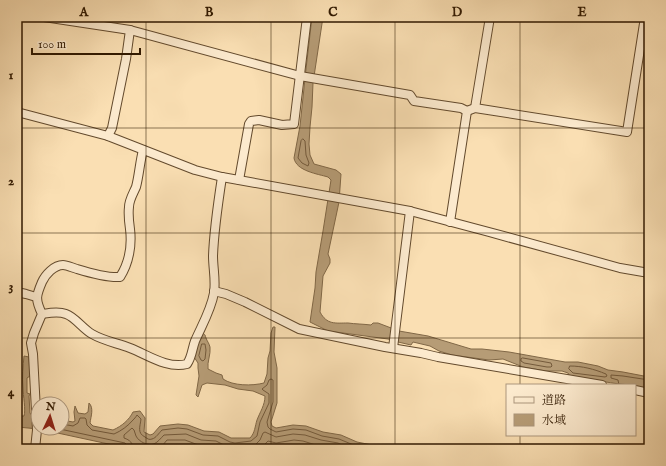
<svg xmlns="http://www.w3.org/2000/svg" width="666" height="466" viewBox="0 0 666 466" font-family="'IM FELL English','Noto Serif JP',serif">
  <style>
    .water { fill: #b69c76; stroke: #816847 }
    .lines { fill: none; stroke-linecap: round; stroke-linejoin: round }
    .shore { stroke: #745a3b; stroke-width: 1 }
    .minor-casing { stroke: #634a2d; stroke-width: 10 }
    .minor { stroke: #fceace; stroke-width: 8 }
    .grid { fill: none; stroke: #311900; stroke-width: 1; stroke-opacity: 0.55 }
    .neatline { fill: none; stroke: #311900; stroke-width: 1.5 }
    .grid-label { font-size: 13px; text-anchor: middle; font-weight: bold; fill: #311900 }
  </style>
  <rect width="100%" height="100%" fill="#fadfb3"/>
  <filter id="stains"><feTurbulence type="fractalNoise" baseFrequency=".005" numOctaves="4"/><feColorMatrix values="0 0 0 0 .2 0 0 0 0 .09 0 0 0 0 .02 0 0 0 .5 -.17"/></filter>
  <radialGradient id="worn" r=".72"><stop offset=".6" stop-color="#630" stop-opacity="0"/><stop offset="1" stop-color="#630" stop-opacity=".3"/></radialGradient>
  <g class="water">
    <path d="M312 17H323L313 83 312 107 310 127 309 144 310 155 314 164 336 170 341 174 339 202 328 254 330 259V263L323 276 320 312C327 325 335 323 348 323 355 324 363 324 371 325L373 323H378L399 331 428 336 471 349H482L509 352 565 362H578L598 366 608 370 623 372 649 377V389L635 386V385C613 385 592 378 570 377L568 373 562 371H546L523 367 503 359 489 360 452 355 439 351 430 346 413 342 411 345 398 342 388 339 328 331 310 322 315 288 316 272 323 231 331 180 328 177C318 174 296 171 294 158L300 126 306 69Z"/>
    <path d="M273 327H275L274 352 277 368V403L271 422 272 426 276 428 293 425 306 426 323 432 341 435 357 442 372 445 390 447 395 449H276L270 448 266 449H140L127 448 39 429 17 427V416H24C26 410 23 395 23 388 22 377 23 366 24 356L29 357 30 376 27 378V393L30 394 29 396 30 413 32 416 38 417V428H62V420L73 422 75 421 74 412 75 406 78 413 85 414 88 412 89 403C94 408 91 416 90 423L93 426 113 430C122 426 129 420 133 412L140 411 145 418 144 432 150 435 153 434 160 426 178 424 188 425 204 431 219 432 231 438H250C255 433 255 426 257 420 260 412 265 405 265 396L253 391 238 389 225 385 207 383 202 385 198 397 196 395 199 376 198 368V363L194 357 196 348 203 333C207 337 204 333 206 338 207 341 209 343 210 347 211 354 207 362 208 369L216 373 222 375 223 379C233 386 252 386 264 383L267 374 268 358 270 351 271 333Z"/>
  </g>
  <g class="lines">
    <g class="shore">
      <path d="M303 139 305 141 306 155 309 163 308 166 302 163 298 158 301 141Z"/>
      <path d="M202 344H205L206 350 205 359 203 361 201 360 199 356Z"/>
      <path d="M523 358 551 363 552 366 551 367H547L524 363 521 361V359Z"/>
      <path d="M570 366C582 366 594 369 606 374L607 376 605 377 573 373 569 369Z"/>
      <path d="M619 385 618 380 611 378V375L623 376 649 380"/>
      <path d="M62 424 73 426 78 423 80 418H85L86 419 87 425 92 430 114 434C121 431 128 426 133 420 134 419 136 417 137 415L141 419C140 427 137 433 145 437 148 439 149 440 152 439 156 438 159 433 162 430L178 428 187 429 203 435 218 436 230 442 235 443 251 441 257 436 260 422 269 403V394L263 390 262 389 267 385 269 380 271 379 273 380V402L267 422 268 427 270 429 276 432 293 429 306 430 322 436 339 439 356 446 370 449"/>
      <path d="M55 428 125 443 128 446V449"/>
      <path d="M133 449C133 443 130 440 124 438V435L132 428 134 430C135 432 135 434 136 436 139 442 148 446 154 444 158 442 161 438 164 435L186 434 201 440 216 441 228 447 235 448 254 446 260 440 263 433 265 432 276 437 293 434 305 435 321 440 338 443 350 449"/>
      <path d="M157 449 162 446 167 440H185L201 446 214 447 219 449"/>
      <path d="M260 449 268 441 276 443 294 440 303 441 319 446 335 449"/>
    </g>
    <defs>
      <g id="minor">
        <path d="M44 17 130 30 300 76 410 95 414 101 461 108 467 111"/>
        <path d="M475 108 490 17"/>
        <path d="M467 111 475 108 627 132 645 17"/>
        <path d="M17 112 108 136 195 170 222 177 410 211 489 232 620 268 649 273"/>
        <path d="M108 136 112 128 126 59 130 30"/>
        <path d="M239 180 249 124 251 121 259 120 282 125 294 124 307 17"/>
        <path d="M450 222 467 111"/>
        <path d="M214 291 226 294 245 302 299 329 385 347 421 353 438 357 602 385"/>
        <path d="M17 292 26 294 36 297"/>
        <path d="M42 314C49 313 58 311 66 314 75 317 83 329 92 334 104 341 117 343 130 348 148 355 167 369 187 364 192 357 192 349 195 341 202 325 211 310 214 293 216 281 213 268 213 256 214 229 218 203 222 177"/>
        <path d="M393 348 410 211"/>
        <path d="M635 390 649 393"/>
        <path d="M35 449 37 430 33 354 31 343 34 333 42 314C35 299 36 296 42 282 45 275 54 265 63 265 67 265 73 268 77 269 90 273 107 278 120 277 129 263 132 245 130 229 129 222 128 215 129 207 129 200 133 194 136 187 139 176 140 161 143 150"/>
      </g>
    </defs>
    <use href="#minor" class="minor-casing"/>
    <use href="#minor" class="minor"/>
  </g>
  <path class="grid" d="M146 17V449M271 17V449M395 17V449M520 17V385M17 128H649M17 233H649M17 338H649M520 435V449"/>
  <rect width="666" height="466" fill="none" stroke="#fadfb3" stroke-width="44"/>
  <rect x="506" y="384" width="130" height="52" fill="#fceace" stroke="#ab967c"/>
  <rect x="514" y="397" width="20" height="6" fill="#fceace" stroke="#ab967c"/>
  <text x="542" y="404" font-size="12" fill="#311900">道路</text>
  <rect x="514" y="414" width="20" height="12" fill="#b69c76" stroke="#ab967c"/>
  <text x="542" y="424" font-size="12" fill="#311900">水域</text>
  <g transform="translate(50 416) rotate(4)"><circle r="19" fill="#fceace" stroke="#ab967c"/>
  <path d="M0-3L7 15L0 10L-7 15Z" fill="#8f2418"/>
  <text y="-6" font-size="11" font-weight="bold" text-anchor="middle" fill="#311900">N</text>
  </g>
  <path d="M32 48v6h108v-6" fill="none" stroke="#311900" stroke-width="2"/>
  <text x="38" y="48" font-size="12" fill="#311900" stroke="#fceace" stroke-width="3" paint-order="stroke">100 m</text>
  <rect x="22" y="22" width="622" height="422" class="neatline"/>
  <g class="grid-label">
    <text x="84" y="16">A</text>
    <text x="209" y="16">B</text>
    <text x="333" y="16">C</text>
    <text x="457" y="16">D</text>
    <text x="582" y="16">E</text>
    <text x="11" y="79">1</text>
    <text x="11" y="185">2</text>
    <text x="11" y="290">3</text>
    <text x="11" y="396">4</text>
  </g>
  <rect width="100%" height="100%" filter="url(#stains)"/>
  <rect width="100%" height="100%" fill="url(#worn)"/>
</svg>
